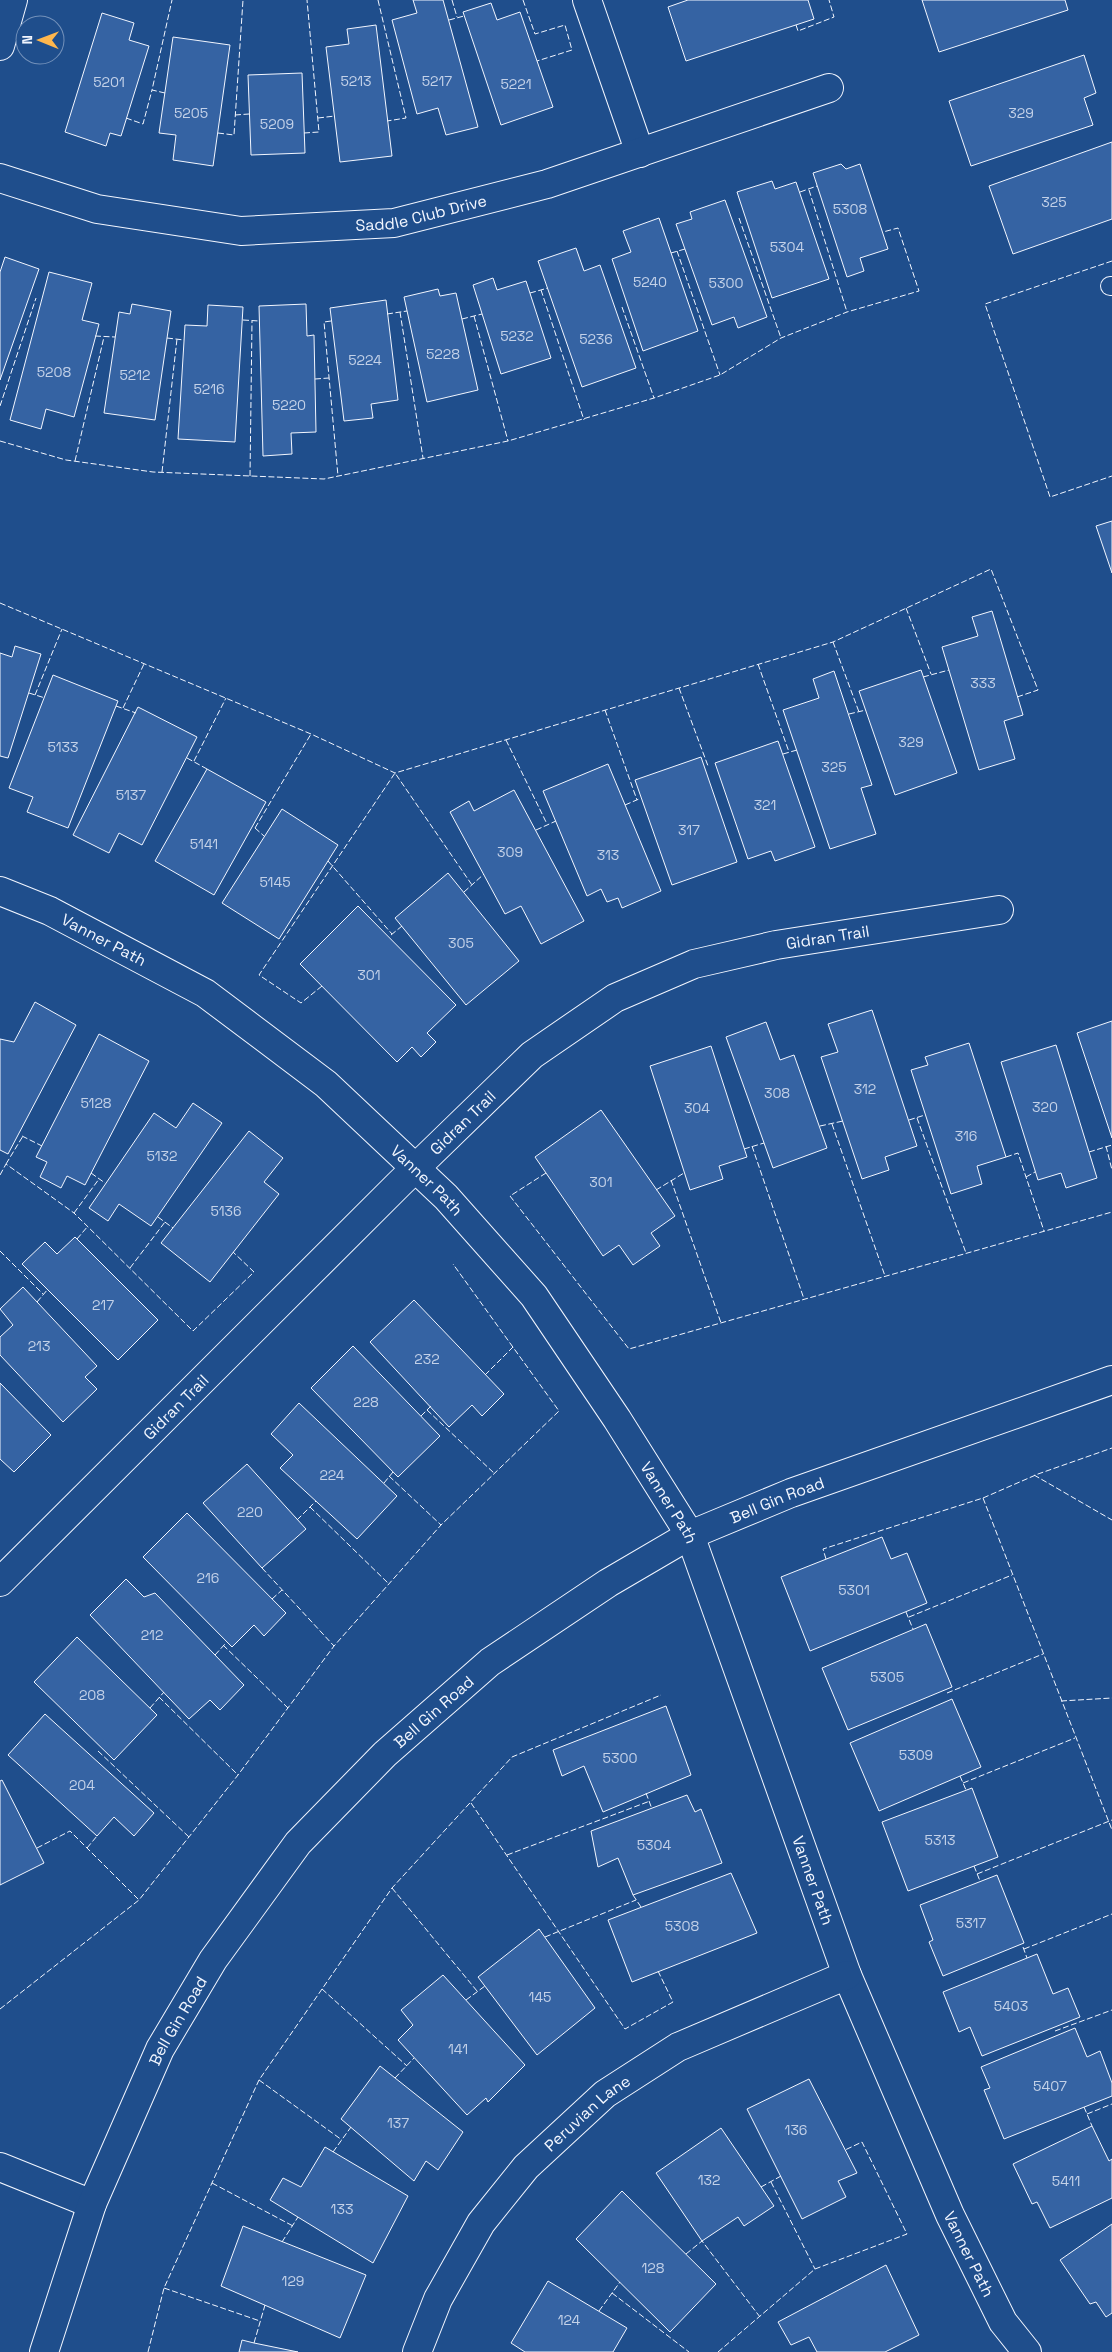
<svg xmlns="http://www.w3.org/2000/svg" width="1112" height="2352" viewBox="0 0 1112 2352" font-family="'Space Grotesk',sans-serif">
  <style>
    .building { fill: #3563a3; stroke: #f2f6ff }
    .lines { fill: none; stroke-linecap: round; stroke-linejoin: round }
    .service-casing { stroke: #f2f6ff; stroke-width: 20 }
    .minor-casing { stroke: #f2f6ff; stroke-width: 30 }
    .service { stroke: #1f4e8c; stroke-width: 18 }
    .minor { stroke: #1f4e8c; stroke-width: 28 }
    .fence { stroke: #f2f6ff; stroke-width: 1; stroke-dasharray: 6 2.5; stroke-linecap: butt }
    .labels { text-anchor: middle; stroke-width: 4; stroke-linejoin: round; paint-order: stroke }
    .number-label { font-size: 14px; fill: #c3d1e8 }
    .street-label { font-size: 16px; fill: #f2f6ff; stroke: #1f4e8c }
  </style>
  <rect width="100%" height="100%" fill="#1f4e8c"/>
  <g class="building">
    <path d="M413 0H443L478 127 446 135 438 108 417 114 392 20 417 13Z"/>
    <path d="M688 0H808L814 19 686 61 668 7Z"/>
    <path d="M922 0H1065L1068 10 939 52Z"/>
    <path d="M491 3 497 20 520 12 553 107 501 125 463 12Z"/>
    <path d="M102 13 134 23 129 40 149 46 121 136 110 133 106 146 65 132Z"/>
    <path d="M376 25 392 156 340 162 326 47 349 44 347 29Z"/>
    <path d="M173 37 230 45 213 166 173 160 176 135 159 133Z"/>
    <path d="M1084 55 1096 93 1084 98 1093 125 971 166 949 101Z"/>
    <path d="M302 73 305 153 251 155 248 75Z"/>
    <path d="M1112 142V219L1013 254 989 186Z"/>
    <path d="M841 164 846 169 860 164 888 249 860 258 864 271 847 277 813 173Z"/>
    <path d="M772 181 775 189 796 182 829 279 772 298 737 192Z"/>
    <path d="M725 200 767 317 738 328 734 317 712 325 676 224 692 219 690 212Z"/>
    <path d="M659 218 698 331 643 351 612 259 631 252 623 231Z"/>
    <path d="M576 248 584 271 600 265 636 368 582 387 538 261Z"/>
    <path d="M5 257 39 269 0 380V272Z"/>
    <path d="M49 272 92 283 82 320 99 324 74 417 46 409 41 429 10 420Z"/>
    <path d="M493 278 497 290 526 281 551 358 501 374 473 285Z"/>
    <path d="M438 289 440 296 456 293 478 390 427 402 404 297Z"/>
    <path d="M386 300 398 400 371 404 373 418 344 421 330 308Z"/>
    <path d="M132 304 171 311 155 420 104 413 119 312 130 314Z"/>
    <path d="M306 304 307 336 314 335 316 432 291 433 292 454 263 456 259 306Z"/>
    <path d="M208 305 243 307 235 442 178 439 185 325 207 326Z"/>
    <path d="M1112 521V573L1096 526Z"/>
    <path d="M992 611 1023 715 1004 721 1015 759 979 770 942 647 978 636 972 617Z"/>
    <path d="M15 646 41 654 8 758 0 756V653L12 657Z"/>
    <path d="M921 670 957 773 895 795 859 691Z"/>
    <path d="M834 671 872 785 861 788 876 834 830 849 783 710 819 698 813 679Z"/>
    <path d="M53 675 118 701 68 828 27 812 33 797 9 788Z"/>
    <path d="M138 707 197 737 142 845 119 833 109 853 73 835Z"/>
    <path d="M778 741 815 847 775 861 771 851 748 859 715 763Z"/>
    <path d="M701 757 737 862 672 885 635 780Z"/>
    <path d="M608 764 661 891 622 908 618 898 607 902 601 889 587 896 543 791Z"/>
    <path d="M207 769 266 802 214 895 155 861Z"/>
    <path d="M514 790 584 921 541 944 521 906 505 914 450 812 469 801 474 811Z"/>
    <path d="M282 809 338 845 279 939 222 903Z"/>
    <path d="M448 873 519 961 466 1005 395 918Z"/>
    <path d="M358 906 456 1005 427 1033 436 1042 421 1057 412 1047 397 1062 300 964Z"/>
    <path d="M35 1002 76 1025 8 1154 0 1150V1039L14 1042Z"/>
    <path d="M872 1010 917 1146 885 1157 889 1170 862 1179 821 1057 838 1052 828 1024Z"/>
    <path d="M1112 1021V1138L1077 1033Z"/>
    <path d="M766 1022 780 1060 794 1055 827 1148 773 1168 726 1037Z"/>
    <path d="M99 1034 149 1061 85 1185 67 1176 61 1188 40 1177 47 1162 36 1157Z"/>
    <path d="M969 1043 1006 1157 977 1166 982 1184 951 1194 911 1070 928 1065 925 1057Z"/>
    <path d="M1056 1045 1097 1178 1066 1188 1061 1173 1038 1180 1001 1062Z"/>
    <path d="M711 1046 747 1157 719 1166 723 1179 690 1190 650 1066Z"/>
    <path d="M193 1103 222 1123 151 1226 119 1204 108 1221 89 1208 154 1113 176 1128Z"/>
    <path d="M601 1110 675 1216 651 1233 660 1246 633 1265 619 1245 603 1256 535 1157Z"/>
    <path d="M249 1131 283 1158 264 1182 279 1194 210 1282 161 1243Z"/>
    <path d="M75 1237 158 1320 118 1360 22 1264 45 1242 57 1254Z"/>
    <path d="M23 1287 97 1366 85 1377 97 1389 63 1422 0 1355V1337L13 1325 0 1309Z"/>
    <path d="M414 1300 504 1394 482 1416 472 1405 449 1427 370 1342Z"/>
    <path d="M353 1346 440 1436 398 1477 311 1388Z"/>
    <path d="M0 1383 51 1435 14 1472 0 1459Z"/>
    <path d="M299 1403 397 1496 357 1539 280 1468 293 1455 271 1434Z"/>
    <path d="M247 1464 306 1529 262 1568 203 1503Z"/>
    <path d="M187 1513 286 1613 264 1636 254 1625 232 1647 143 1557Z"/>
    <path d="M882 1537 891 1559 907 1553 927 1603 810 1651 781 1577Z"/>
    <path d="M126 1579 144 1597 155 1593 244 1685 220 1710 210 1700 189 1719 90 1615Z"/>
    <path d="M926 1624 952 1687 848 1730 822 1668Z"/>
    <path d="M77 1637 157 1715 114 1760 34 1682Z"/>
    <path d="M952 1699 981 1767 879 1811 850 1743Z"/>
    <path d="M666 1706 691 1775 603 1812 584 1766 562 1776 553 1750Z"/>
    <path d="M45 1714 154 1813 134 1836 114 1817 97 1836 8 1755Z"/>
    <path d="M2 1780 44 1863 0 1885V1781Z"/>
    <path d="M972 1788 998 1857 908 1891 882 1822Z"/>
    <path d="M687 1795 695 1812 701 1809 722 1863 633 1895 618 1858 598 1867 591 1831Z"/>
    <path d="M731 1873 757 1933 632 1982 608 1920Z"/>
    <path d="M997 1875 1024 1943 943 1976 929 1942 933 1940 920 1905Z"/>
    <path d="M539 1929 595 2008 537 2055 478 1977Z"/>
    <path d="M1037 1954 1053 1994 1068 1988 1080 2017 982 2056 970 2027 959 2032 943 1992Z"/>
    <path d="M443 1975 525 2065 488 2102 486 2098 467 2115 398 2040 413 2025 401 2010Z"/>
    <path d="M1075 2028 1087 2057 1100 2051 1112 2083V2096L1004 2139 984 2090 990 2088 981 2067Z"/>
    <path d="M380 2066 463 2132 438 2170 426 2161 414 2181 341 2119Z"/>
    <path d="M809 2079 857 2173 838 2181 846 2197 802 2219 747 2109Z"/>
    <path d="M1092 2126 1109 2161 1112 2159V2198L1050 2228 1037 2202 1032 2204 1013 2164Z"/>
    <path d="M721 2128 774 2206 744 2226 738 2217 702 2241 656 2173Z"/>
    <path d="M325 2147 408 2196 373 2263 270 2200 283 2178 301 2187Z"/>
    <path d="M622 2191 716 2284 670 2332 576 2239Z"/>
    <path d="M1112 2224V2313L1106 2317 1096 2302 1090 2304 1060 2260Z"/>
    <path d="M243 2226 366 2275 340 2338 221 2286Z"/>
    <path d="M886 2265 919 2335 885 2352H817L809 2337 791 2345 778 2322Z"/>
    <path d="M548 2281 627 2328 613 2352H525L511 2343Z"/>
    <path d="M242 2340 254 2343 298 2352H239Z"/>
  </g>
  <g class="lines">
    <defs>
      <path id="service" d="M1110 286H1112"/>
      <g id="minor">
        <path d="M587 0 640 153"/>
        <path d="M0 46 13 0"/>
        <path id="s1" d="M0 178 97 209 241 231 394 223 547 184 829 88"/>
        <path id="s2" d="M0 891 50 911 205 993 326 1084 446 1197 534 1296 617 1419 690 1535 847 1975 950 2215 1003 2322 1027 2352"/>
        <path id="s3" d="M0 1582 399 1184 532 1055 615 998 694 964 776 945 999 910"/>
        <path d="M0 2167 92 2204"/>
        <path id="s4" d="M44 2352 92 2204 160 2049 213 1960 298 1843 385 1754 490 1662 608 1583 690 1535 791 1493 1112 1380"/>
        <path id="s5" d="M417 2352 438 2299 481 2223 526 2167 605 2094 678 2047 847 1975"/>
      </g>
    </defs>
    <use href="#service" class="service-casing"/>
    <use href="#minor" class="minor-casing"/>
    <use href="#service" class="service"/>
    <use href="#minor" class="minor"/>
    <g class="fence">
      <path d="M378 0 406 118 387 121"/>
      <path d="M452 0 457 17"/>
      <path d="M523 0 535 34 565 25 572 50 537 61"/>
      <path d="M449 20 464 16"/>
      <path d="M796 25 798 31 834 17 829 0"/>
      <path d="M165 93 152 90 172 0"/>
      <path d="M235 115 249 114"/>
      <path d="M126 118 143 124 152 90"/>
      <path d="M318 118 335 116"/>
      <path d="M218 133 234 135 243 0"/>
      <path d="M304 133 319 132 307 0"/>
      <path d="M809 190 847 312"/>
      <path d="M800 192 817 186"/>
      <path d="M739 218 781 338"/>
      <path d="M677 251 720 375"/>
      <path d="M671 253 685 249"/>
      <path d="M1112 261 985 304 1050 497 1112 476"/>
      <path d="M541 290 584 420"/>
      <path d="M530 293 548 288"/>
      <path d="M622 307 654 398"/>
      <path d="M400 312 423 458"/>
      <path d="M387 314 407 311"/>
      <path d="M474 316 508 441"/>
      <path d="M462 319 482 314"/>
      <path d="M243 320 259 321"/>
      <path d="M331 321 324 322 338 476"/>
      <path d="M95 336 115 337"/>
      <path d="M167 338 184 340"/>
      <path d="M315 379 329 378"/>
      <path d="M0 406 36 298"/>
      <path d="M0 441 66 460 153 472 324 479 508 441 654 398 720 375 781 338 847 312 919 291 898 228 883 232"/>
      <path d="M75 461 104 337"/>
      <path d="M162 472 177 339"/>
      <path d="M250 476 252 321"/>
      <path d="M0 603 311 734 395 773 833 642 991 569 1038 690 1017 697"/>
      <path d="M906 608 931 674"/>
      <path d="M833 642 859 712"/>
      <path d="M758 664 789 752"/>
      <path d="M923 677 949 670"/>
      <path d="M679 688 708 766"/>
      <path d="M29 693 45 698"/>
      <path d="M35 695 62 629"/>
      <path d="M116 706 136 713"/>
      <path d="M123 708 144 664"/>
      <path d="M605 710 637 800"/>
      <path d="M849 714 866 710"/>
      <path d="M506 740 547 824"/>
      <path d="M783 754 797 750"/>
      <path d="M187 758 207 769"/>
      <path d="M194 761 226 698"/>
      <path d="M625 805 639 799"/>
      <path d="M255 828 311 734"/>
      <path d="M255 828 264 836"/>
      <path d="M536 830 556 821"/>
      <path d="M328 861 392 934"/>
      <path d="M464 892 484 874"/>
      <path d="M391 935 402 926"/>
      <path d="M322 986 301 1003 259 975 395 773 472 885"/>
      <path d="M917 1118 966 1253"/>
      <path d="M909 1120 925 1115"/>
      <path d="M832 1124 885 1276"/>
      <path d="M820 1126 843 1121"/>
      <path d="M22 1136 42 1146"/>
      <path d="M752 1146 804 1299"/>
      <path d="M1106 1146 1112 1170"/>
      <path d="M744 1149 764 1143"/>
      <path d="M1089 1152 1112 1145"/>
      <path d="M1006 1157 1018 1153 1044 1231"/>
      <path d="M6 1164 23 1136"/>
      <path d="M91 1173 105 1183"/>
      <path d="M546 1173 510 1196 629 1349 1112 1212"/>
      <path d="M0 1175 6 1164 74 1213 193 1331 254 1272 233 1252"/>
      <path d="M1026 1177 1035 1172"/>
      <path d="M671 1180 721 1323"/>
      <path d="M656 1190 684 1173"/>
      <path d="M74 1213 99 1179"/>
      <path d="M158 1217 173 1228"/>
      <path d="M77 1239 88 1226"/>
      <path d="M0 1251 43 1294"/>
      <path d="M130 1268 165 1222"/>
      <path d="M37 1302 48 1289"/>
      <path d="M485 1375 513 1347"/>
      <path d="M427 1410 495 1474"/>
      <path d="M421 1416 431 1406"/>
      <path d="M1034 1475 1112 1520"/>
      <path d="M389 1476 441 1525"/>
      <path d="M384 1483 393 1472"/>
      <path d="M983 1498 1038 1474 1112 1448"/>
      <path d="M310 1507 389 1584"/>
      <path d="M297 1520 316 1501"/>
      <path d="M826 1559 823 1549 983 1498 1112 1830"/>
      <path d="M262 1568 334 1646"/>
      <path d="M272 1599 282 1590"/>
      <path d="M906 1612 913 1629"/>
      <path d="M909 1617 1012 1575"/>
      <path d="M223 1645 288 1708"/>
      <path d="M215 1655 225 1644"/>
      <path d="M947 1693 1043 1654"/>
      <path d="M159 1697 238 1775"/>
      <path d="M1061 1701 1112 1698"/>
      <path d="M150 1708 164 1692"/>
      <path d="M98 1751 189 1837"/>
      <path d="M960 1776 966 1790"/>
      <path d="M963 1783 1075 1738"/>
      <path d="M646 1793 652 1809"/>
      <path d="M471 1803 625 2029 673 2002 658 1971"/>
      <path d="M37 1848 70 1831 139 1900"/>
      <path d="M87 1848 97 1836"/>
      <path d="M507 1855 650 1801"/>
      <path d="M974 1866 980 1881"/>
      <path d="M977 1874 1112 1820"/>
      <path d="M392 1888 477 1991"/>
      <path d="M633 1895 641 1907"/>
      <path d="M545 1937 636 1900"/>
      <path d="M1023 1947 1027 1958"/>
      <path d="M1024 1949 1112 1914"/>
      <path d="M322 1989 407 2066"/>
      <path d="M466 2000 485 1986"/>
      <path d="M0 2009 139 1900 238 1775 334 1646 441 1525 559 1411 453 1264"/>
      <path d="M1055 2031 1112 2010"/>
      <path d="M395 2078 414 2058"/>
      <path d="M259 2080 342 2140"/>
      <path d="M1084 2107 1092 2126"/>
      <path d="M1087 2114 1112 2104"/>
      <path d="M333 2152 351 2127"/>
      <path d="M771 2182 815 2269"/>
      <path d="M212 2183 293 2226"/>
      <path d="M761 2187 781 2176"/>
      <path d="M282 2242 298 2217"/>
      <path d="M686 2254 702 2241 760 2317"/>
      <path d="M164 2288 260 2321"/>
      <path d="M612 2293 689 2352"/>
      <path d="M599 2311 620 2282"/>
      <path d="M254 2343 265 2305"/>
      <path d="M148 2352 164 2288 259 2080 392 1888 512 1757 661 1695"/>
      <path d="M718 2352 815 2269 907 2234 862 2142 845 2150"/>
    </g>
  </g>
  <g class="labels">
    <g class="number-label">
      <text x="356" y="86">5213</text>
      <text x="437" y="86">5217</text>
      <text x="109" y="87">5201</text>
      <text x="516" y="89">5221</text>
      <text x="191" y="118">5205</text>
      <text x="1021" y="118">329</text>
      <text x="277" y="129">5209</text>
      <text x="1054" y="207">325</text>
      <text x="850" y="214">5308</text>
      <text x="787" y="252">5304</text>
      <text x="650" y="287">5240</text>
      <text x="726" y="288">5300</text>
      <text x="517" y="341">5232</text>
      <text x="596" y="344">5236</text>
      <text x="443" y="359">5228</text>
      <text x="365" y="365">5224</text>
      <text x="54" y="377">5208</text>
      <text x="135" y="380">5212</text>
      <text x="209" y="394">5216</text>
      <text x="289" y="410">5220</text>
      <text x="983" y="688">333</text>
      <text x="911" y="747">329</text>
      <text x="63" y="752">5133</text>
      <text x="834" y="772">325</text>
      <text x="131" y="800">5137</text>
      <text x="765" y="810">321</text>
      <text x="689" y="835">317</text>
      <text x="204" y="849">5141</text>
      <text x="510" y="857">309</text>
      <text x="608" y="860">313</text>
      <text x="275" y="887">5145</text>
      <text x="461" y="948">305</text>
      <text x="369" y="980">301</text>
      <text x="865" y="1094">312</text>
      <text x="777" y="1098">308</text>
      <text x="96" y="1108">5128</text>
      <text x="1045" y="1112">320</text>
      <text x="697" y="1113">304</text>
      <text x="966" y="1141">316</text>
      <text x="162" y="1161">5132</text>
      <text x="601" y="1187">301</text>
      <text x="226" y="1216">5136</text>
      <text x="103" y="1310">217</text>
      <text x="39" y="1351">213</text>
      <text x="427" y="1364">232</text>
      <text x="366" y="1407">228</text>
      <text x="332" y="1480">224</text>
      <text x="250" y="1517">220</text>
      <text x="208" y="1583">216</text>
      <text x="854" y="1595">5301</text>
      <text x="152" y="1640">212</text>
      <text x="887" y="1682">5305</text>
      <text x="92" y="1700">208</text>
      <text x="916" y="1760">5309</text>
      <text x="620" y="1763">5300</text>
      <text x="82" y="1790">204</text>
      <text x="940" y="1845">5313</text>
      <text x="654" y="1850">5304</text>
      <text x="971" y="1928">5317</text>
      <text x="682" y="1931">5308</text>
      <text x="540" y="2002">145</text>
      <text x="1011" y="2011">5403</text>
      <text x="458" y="2054">141</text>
      <text x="1050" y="2091">5407</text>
      <text x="398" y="2128">137</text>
      <text x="796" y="2135">136</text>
      <text x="709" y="2185">132</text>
      <text x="1066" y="2186">5411</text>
      <text x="342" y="2214">133</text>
      <text x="653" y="2273">128</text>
      <text x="293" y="2286">129</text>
      <text x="569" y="2325">124</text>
    </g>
    <g class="street-label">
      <text dy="6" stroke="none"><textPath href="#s1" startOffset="429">Saddle Club Drive</textPath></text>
      <text dy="6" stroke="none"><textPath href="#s3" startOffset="1072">Gidran Trail</textPath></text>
      <text dy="6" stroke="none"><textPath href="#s2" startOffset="115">Vanner Path</textPath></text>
      <text dy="6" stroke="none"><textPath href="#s3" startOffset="652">Gidran Trail</textPath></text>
      <text dy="6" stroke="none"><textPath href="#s2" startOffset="520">Vanner Path</textPath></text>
      <text dy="6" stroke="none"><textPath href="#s3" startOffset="248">Gidran Trail</textPath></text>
      <text dy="6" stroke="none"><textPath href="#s4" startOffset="1168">Bell Gin Road</textPath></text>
      <text dy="6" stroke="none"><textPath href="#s2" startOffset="925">Vanner Path</textPath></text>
      <text dy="6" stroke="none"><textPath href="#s4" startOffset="762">Bell Gin Road</textPath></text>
      <text dy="6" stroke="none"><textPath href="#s2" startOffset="1330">Vanner Path</textPath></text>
      <text dy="6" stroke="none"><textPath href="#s4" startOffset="358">Bell Gin Road</textPath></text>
      <text dy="6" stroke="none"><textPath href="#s5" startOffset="298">Peruvian Lane</textPath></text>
      <text dy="6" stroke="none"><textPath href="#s2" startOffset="1735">Vanner Path</textPath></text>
    </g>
  </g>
  <g transform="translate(40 40) rotate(271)"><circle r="24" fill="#1f4e8c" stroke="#7391ba"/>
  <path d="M0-4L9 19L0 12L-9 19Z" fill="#ffb74d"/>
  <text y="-8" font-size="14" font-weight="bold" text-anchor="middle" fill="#f2f6ff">N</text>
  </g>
</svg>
